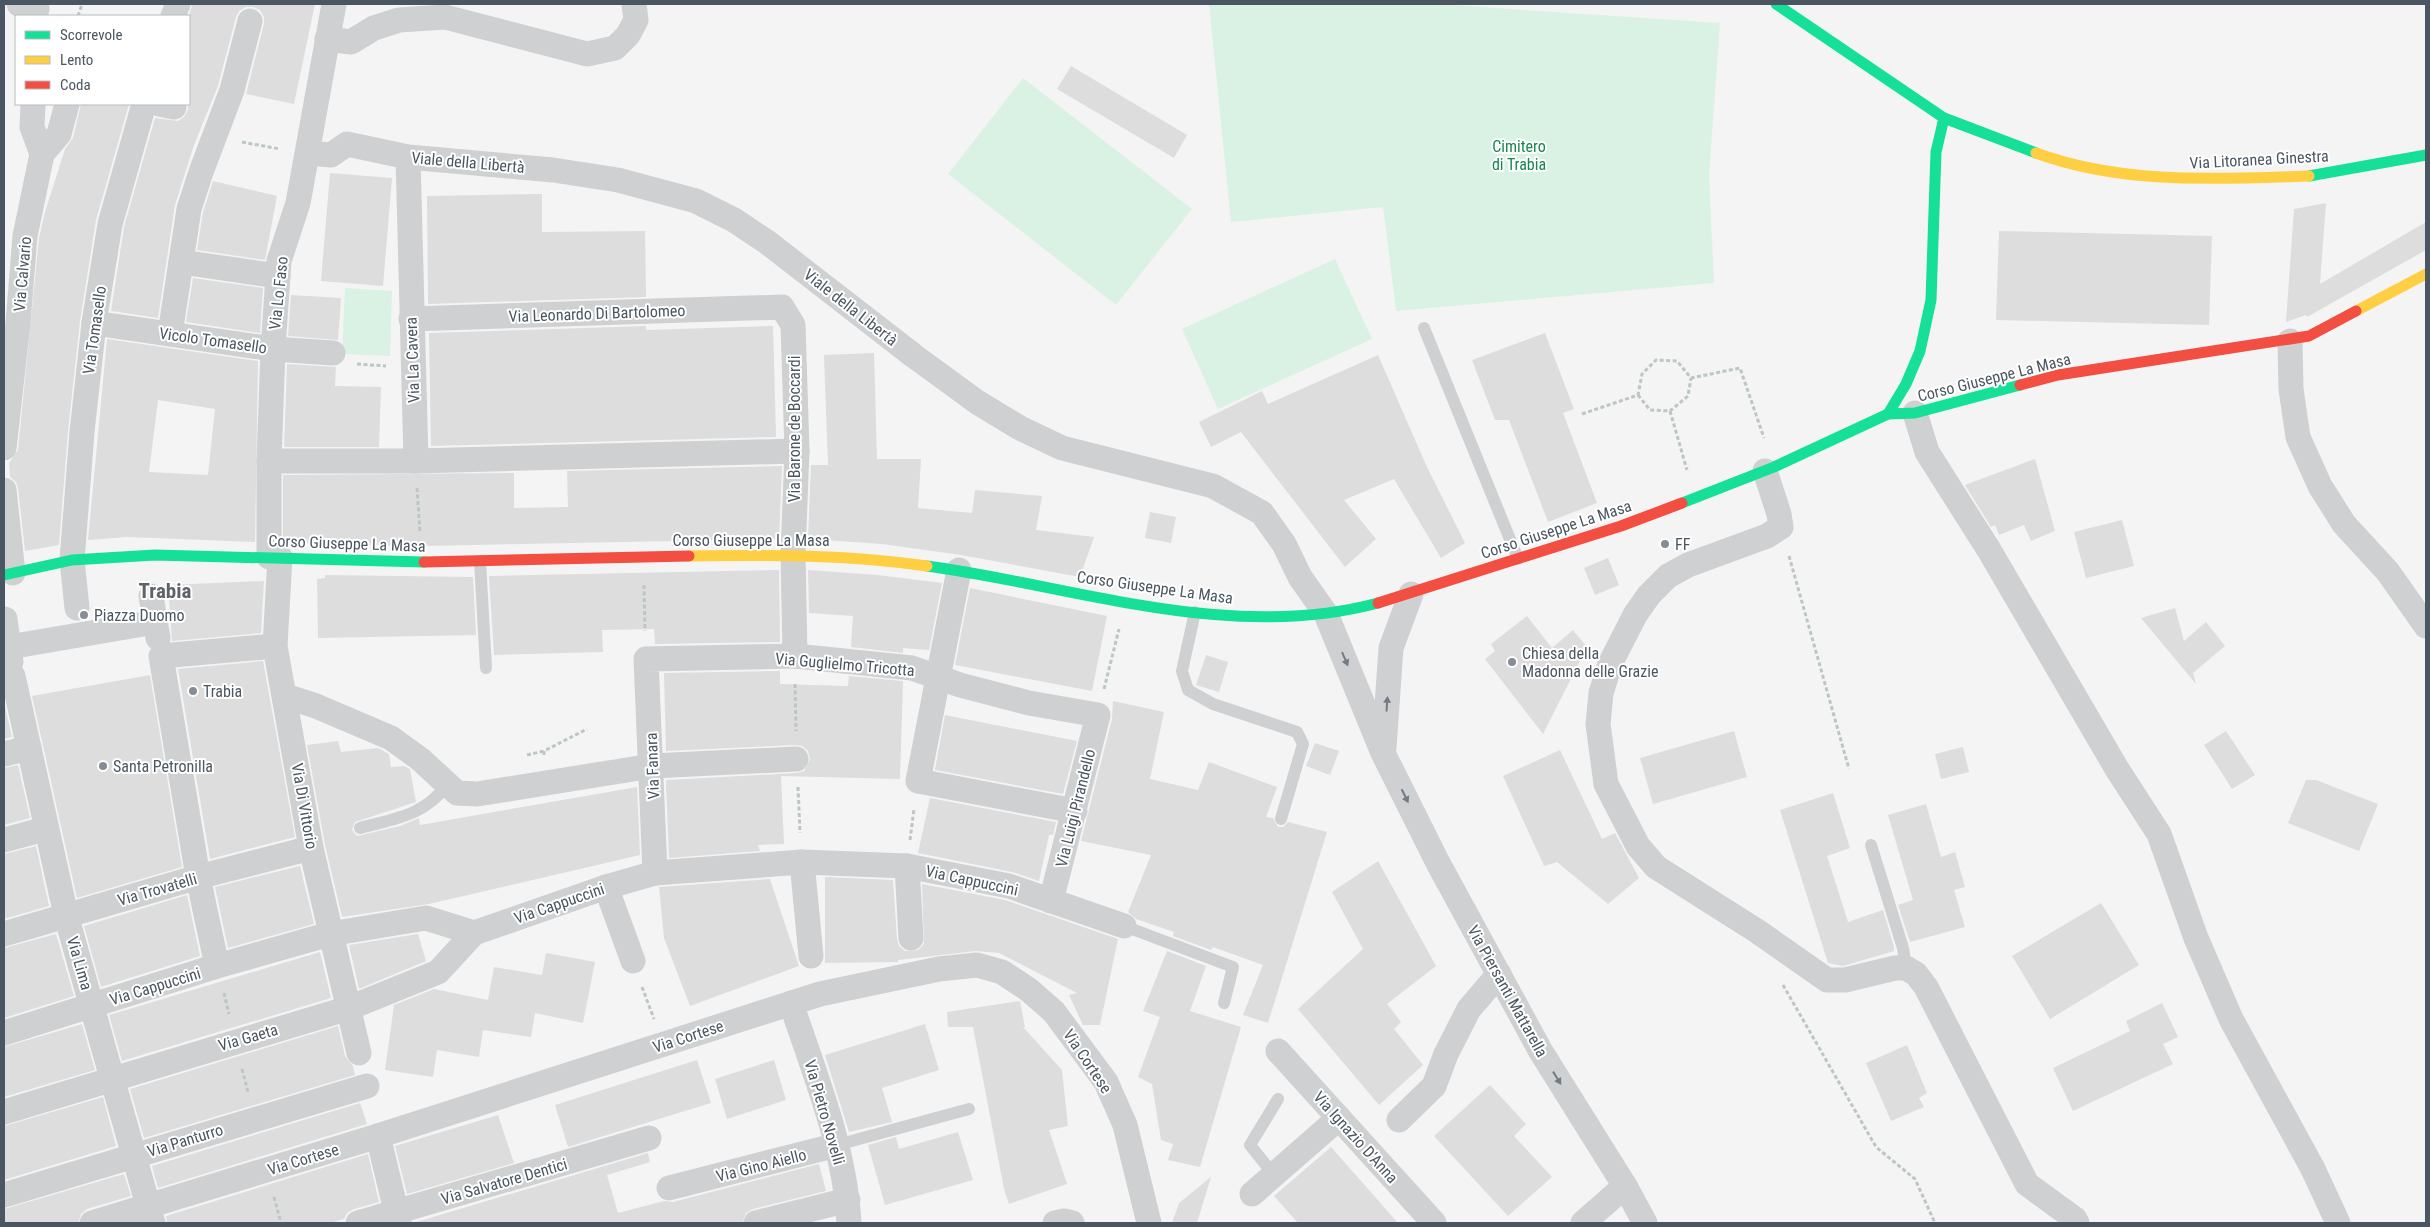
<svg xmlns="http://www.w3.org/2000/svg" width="2430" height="1227" viewBox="0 0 2430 1227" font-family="'Roboto Condensed',sans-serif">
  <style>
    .green { fill: #d9f2e3 }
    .building { fill: #ddddde; fill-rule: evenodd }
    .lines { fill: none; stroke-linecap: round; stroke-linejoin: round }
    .path { stroke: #bcc7c4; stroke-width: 3; stroke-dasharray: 4 2.5; stroke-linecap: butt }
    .lane { stroke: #ced0d2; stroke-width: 12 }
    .street { stroke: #ced0d2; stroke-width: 25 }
    .fast { stroke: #16e098; stroke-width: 11 }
    .slow { stroke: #ffcf43; stroke-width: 11 }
    .jam { stroke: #f24e42; stroke-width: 11 }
    .oneway { fill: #727b83 }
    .poi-dot { fill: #868d94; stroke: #fff; stroke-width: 2 }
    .labels { text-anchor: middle; stroke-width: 4; stroke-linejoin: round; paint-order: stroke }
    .park-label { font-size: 16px; fill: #17864f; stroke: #fff }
    .street-label { font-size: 16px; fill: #4a5661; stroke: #fff }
    .poi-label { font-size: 16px; fill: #4a5661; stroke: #fff; text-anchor: start }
    .district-label { font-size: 21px; font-weight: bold; fill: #5f6368; stroke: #fff }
  </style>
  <rect width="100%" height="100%" fill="#f4f4f4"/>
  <g class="green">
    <path d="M1209 4H1436L1720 23 1709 176 1714 283 1396 311 1383 207 1231 222Z"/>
    <path d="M1023 78 1192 209 1116 305 948 174Z"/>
    <path d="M1335 259 1372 339 1218 409 1182 329Z"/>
    <path d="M345 288 392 291 390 356 342 354Z"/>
  </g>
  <g class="building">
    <path d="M192 4H315L294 104 246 94 264 24V17L260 10 253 7H246L239 11 236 17 218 86 194 145 175 205 158 318 111 311 124 227 155 118 178 121 184 117 188 110 189 16Z"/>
    <path d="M1071 66 1187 135 1174 158 1057 89Z"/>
    <path d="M81 104H129L96 220 80 321 68 431 59 545 25 551 18 488 16 482 10 477 9 463 18 450 39 238 45 212 65 149 73 138Z"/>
    <path d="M330 173 392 178 383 286 321 281Z"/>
    <path d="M213 181 277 196 265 260 197 250 203 212Z"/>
    <path d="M542 194V232L645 231 646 297 428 304 427 196Z"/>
    <path d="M2326 203 2320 284 2426 222V250L2307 317 2306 315 2286 322 2294 209Z"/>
    <path d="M1999 231 2212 236 2209 325 1996 320Z"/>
    <path d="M193 278 263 288 260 333 186 322Z"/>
    <path d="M291 295 341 298 338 340 288 336Z"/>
    <path d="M646 326V330L773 326 776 437 431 446 429 333Z"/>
    <path d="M1545 333 1574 409 1563 413 1597 503 1548 522 1509 420H1495L1472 360Z"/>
    <path d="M107 339 258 361 255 542 127 537 88 540ZM158 400 215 409 208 475 149 472Z"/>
    <path d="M874 353 877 459H921L918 508 972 513 975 490 1042 496 1036 530 1094 537 1080 577 961 555 882 544 808 539 811 465H828L824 355Z"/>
    <path d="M1378 355 1426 465 1465 543 1441 558 1394 479 1344 500 1376 539 1345 567 1241 432 1211 447 1199 422 1262 391 1268 404Z"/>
    <path d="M287 364 336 367 335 386 381 387 379 447H284Z"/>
    <path d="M2035 459 2055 531 2031 541 2024 525 1999 535 1995 525 1991 527 1965 485Z"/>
    <path d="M782 466 779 539 421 546 283 543V475L514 473V508L568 507 567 471Z"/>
    <path d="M1150 512 1176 517 1171 543 1145 538Z"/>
    <path d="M2122 520 2134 566 2086 578 2074 532Z"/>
    <path d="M1608 558 1619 585 1595 595 1584 568Z"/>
    <path d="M779 570 780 642 655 644 654 629 602 630 603 652 494 655 489 576Z"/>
    <path d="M808 570 878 575 942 583 929 650 903 648V653L851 647 853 616 809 613Z"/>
    <path d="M325 575 473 577 476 635 318 638 317 579 325 578Z"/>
    <path d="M264 581 261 633 172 641 168 585Z"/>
    <path d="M970 588 1107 616 1092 691 955 665Z"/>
    <path d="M2175 608 2184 641 2206 622 2225 646 2193 673 2196 684 2141 618Z"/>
    <path d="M1527 616 1552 648 1573 630 1587 647 1543 734 1485 659 1495 651 1491 644Z"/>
    <path d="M1206 655 1228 662 1219 692 1196 685Z"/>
    <path d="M263 661 295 837 210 859 178 669Z"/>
    <path d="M780 671V684L848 686 849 676 903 681 900 779 781 776 784 844 758 845 760 851 669 858 666 783 667 780 797 773 804 771 810 759 808 751 802 746 795 745 666 751 664 673Z"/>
    <path d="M150 675 182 867 77 898 32 696Z"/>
    <path d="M1113 701 1164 712 1150 779 1198 790 1209 762 1277 787 1266 817 1273 818 1278 827H1283L1288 822 1327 832 1268 1023 1243 1015 1263 965 1213 947 1211 950 1173 936 1174 932 1136 919 1128 912 1151 855 1081 841 1112 719Z"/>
    <path d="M4 702 12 737 4 739Z"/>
    <path d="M945 715 1077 741 1063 794 935 770Z"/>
    <path d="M1734 731 1747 777 1653 804 1640 758Z"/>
    <path d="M2226 731 2255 775 2232 789 2204 745Z"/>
    <path d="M338 741 341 752 378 748 389 754 391 767 404 766 410 769 416 802 355 822 352 830 357 836 400 826 419 818 420 825 637 787 640 855 429 904 342 917 325 845 307 745Z"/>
    <path d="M1315 743 1339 751 1330 775 1306 766Z"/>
    <path d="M1963 747 1969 772 1941 779 1935 754Z"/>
    <path d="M1560 750 1602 839 1615 833 1639 878 1608 904 1557 862 1544 866 1503 776Z"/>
    <path d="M18 765 30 818 4 825V768Z"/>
    <path d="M2306 780H2316L2378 804 2359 851 2288 823Z"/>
    <path d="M1833 793 1850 848 1827 856 1848 922 1883 910 1894 947V951L1843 966 1828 963 1780 810Z"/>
    <path d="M930 798 1056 822 1053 835H1049L1039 881 1012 872 918 853Z"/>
    <path d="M1926 804 1941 857 1955 852 1965 887 1954 890 1965 927 1910 942 1898 905 1913 900 1888 815Z"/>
    <path d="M36 846 49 906 4 919V854Z"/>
    <path d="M1378 861 1436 966 1387 1004 1401 1022 1394 1029 1423 1065 1379 1105 1298 1009 1363 949 1332 892Z"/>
    <path d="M300 866 314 924 228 948 215 887Z"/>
    <path d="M825 877 893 880 897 939 899 946 905 951 918 950 924 944 922 884 1005 900 1118 939 1100 1025H1083L1069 995 1077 993 999 953 976 951 898 960V962L825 963Z"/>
    <path d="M770 879 799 966 690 1006 664 938 659 887Z"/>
    <path d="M187 895 200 956 101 987 84 926Z"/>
    <path d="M2101 903 2139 965 2050 1019 2012 956Z"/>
    <path d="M56 934 74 996 4 1018V948Z"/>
    <path d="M418 934 426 961 359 989 349 945Z"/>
    <path d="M1167 951 1206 966 1190 1011 1241 1027 1200 1167 1168 1160 1173 1144 1161 1140 1152 1084 1138 1077 1160 1017 1143 1011Z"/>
    <path d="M320 952 331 998 122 1061 109 1015Z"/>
    <path d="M546 953 595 962 583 1023 535 1013 531 1037 483 1030 479 1057 437 1050 433 1077 385 1070 394 1005 434 989 488 1000 494 967 542 975Z"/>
    <path d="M1020 1001 1025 1027H1023L1062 1070 1068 1126 1049 1130 1067 1184 1009 1204 1004 1189 973 1027H948L947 1012Z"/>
    <path d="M2162 1003 2178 1037 2163 1044 2173 1064 2073 1111 2053 1068 2130 1031 2126 1021Z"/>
    <path d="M82 1024 95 1070 4 1097V1047Z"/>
    <path d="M925 1024 939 1070 882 1088 892 1122 849 1132 825 1055Z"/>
    <path d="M338 1026 345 1056 353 1066 355 1075 144 1138 130 1089Z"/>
    <path d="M1907 1045 1927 1093 1919 1098 1924 1107 1891 1121 1866 1063Z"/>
    <path d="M697 1060 711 1103 568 1147 555 1105Z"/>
    <path d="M774 1060 786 1100 727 1119 715 1079Z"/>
    <path d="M1490 1085 1526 1124 1514 1136 1552 1177 1508 1216 1434 1136Z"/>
    <path d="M103 1097 116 1146 4 1180V1126Z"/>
    <path d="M360 1103 367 1124 158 1188 152 1166Z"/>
    <path d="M498 1115 514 1163 407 1194 395 1146Z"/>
    <path d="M958 1132 973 1180 885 1205 868 1145 896 1137 899 1149Z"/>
    <path d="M1331 1147 1398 1223H1298L1274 1196Z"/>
    <path d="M648 1153 650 1162 607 1175 618 1213 664 1201 673 1202 819 1164 826 1191 753 1209 746 1213 742 1223H413Z"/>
    <path d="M368 1154 379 1202 354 1209 347 1213 344 1219 330 1223H167L166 1216Z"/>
    <path d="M124 1174 131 1196 87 1209 81 1214 78 1223H4V1209Z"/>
    <path d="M1211 1177 1197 1223H1172L1179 1203Z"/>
  </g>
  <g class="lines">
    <g class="path">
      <path d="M78 16 82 4"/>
      <path d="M242 142 280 149"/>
      <path d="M357 364 386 366"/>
      <path d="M1638 395 1650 410 1670 411 1688 396 1691 378"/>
      <path d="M1670 411 1687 470"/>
      <path d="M1582 414 1638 395 1642 374 1656 360 1677 361 1691 378 1740 368 1764 438"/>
      <path d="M417 488 420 532"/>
      <path d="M1789 556 1849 769"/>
      <path d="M644 585 645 631"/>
      <path d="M795 684 796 731"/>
      <path d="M1104 689 1119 629"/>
      <path d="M527 755 544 751"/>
      <path d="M544 755V751L587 729"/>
      <path d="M798 787 800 833"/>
      <path d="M910 840 914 809"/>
      <path d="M1783 985 1876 1147 1915 1179 1935 1223"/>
      <path d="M642 987 654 1019"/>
      <path d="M224 993 229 1014"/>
      <path d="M242 1069 248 1092"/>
      <path d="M274 1197 281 1223"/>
    </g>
    <g class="lane">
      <path d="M1424 328 1518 559"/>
      <path d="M480 561 486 668"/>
      <path d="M1195 612 1182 671 1188 690 1213 704 1297 732 1303 744 1281 819"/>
      <path d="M360 828C397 818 423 816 447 785"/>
      <path d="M1871 845 1903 948 1906 968"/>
      <path d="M1124 926 1233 967 1224 1003"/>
      <path d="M837 1145 969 1109"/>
      <path d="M1274 1175 1250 1145 1278 1099"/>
    </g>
    <g class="street">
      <path d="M19 4 37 9"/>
      <path d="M173 16 178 4"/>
      <path d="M327 39 351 42 374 28 399 20 445 17 587 54 615 48 628 35 636 20 634 4"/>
      <path d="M159 104 174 107"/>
      <path d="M308 153 331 155 347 144 408 157 553 170 618 180 696 201 734 220 767 242 914 356 977 402 1020 428 1062 448 1213 486 1262 513 1284 544 1300 577 1326 614 1383 753 1438 863 1540 1050 1625 1186 1645 1223"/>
      <path d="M42 154 59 134 67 104"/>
      <path d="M408 157 416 461"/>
      <path d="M181 262 278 276"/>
      <path d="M411 319 782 307 793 325 797 451 793 554 795 656"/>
      <path d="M94 323 273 349 333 353"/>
      <path d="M170 334 189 209 201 172 232 90 250 21"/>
      <path d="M2290 341 2291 389 2298 437 2320 486 2344 524 2388 572 2426 626"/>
      <path d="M1915 413 1927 452 1989 550 2117 769 2159 834 2196 938 2231 1019 2313 1169 2338 1223"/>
      <path d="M4 448 18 323 25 236 42 154 32 127 33 104"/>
      <path d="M269 461H416L797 451"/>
      <path d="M1765 471 1779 514 1781 527 1767 536 1688 565 1668 576 1649 595 1635 615 1610 664 1601 693 1598 724 1606 784 1638 846 1656 867 1757 931 1827 980H1845L1895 968H1906L1916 974 1926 987 2027 1184 2075 1219 2077 1223"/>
      <path d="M4 490 13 573"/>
      <path d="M269 557V461L273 349 279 261 298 203 334 4"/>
      <path d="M280 557 275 646 311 848 359 1053"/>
      <path d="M959 570 918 781 1075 811"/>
      <path d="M151 596 158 638"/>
      <path d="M77 608 72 560 82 432 94 323 110 224 144 104"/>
      <path d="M5 619 11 662"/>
      <path d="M9 647 155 622"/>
      <path d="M4 678 13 676 66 915 153 1223"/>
      <path d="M285 696 316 706 391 738 420 759 457 793 477 794 652 766 796 759"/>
      <path d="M1384 748 1391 648 1411 594"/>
      <path d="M4 754 29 748"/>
      <path d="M4 840 45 829"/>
      <path d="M802 862 811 956"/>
      <path d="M907 866 911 938"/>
      <path d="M655 873 646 659 795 656 912 668 960 685 1029 703 1098 715 1051 901"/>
      <path d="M606 887 633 961"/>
      <path d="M4 934 198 877 311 848"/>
      <path d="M217 966 198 877 161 656 275 646"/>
      <path d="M791 1003C815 1075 845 1147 849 1223"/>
      <path d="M4 1033 217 966 330 934 426 918 474 933 606 887 655 873 802 862 907 866 1009 886 1124 926"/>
      <path d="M1278 1051 1434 1223"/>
      <path d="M4 1112 349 1008 438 972 474 933"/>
      <path d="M1399 1120 1434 1086 1446 1054 1469 1009 1499 974"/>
      <path d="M378 1136 399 1223"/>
      <path d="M669 1188 837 1145"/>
      <path d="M1252 1194 1339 1118"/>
      <path d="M4 1195 367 1086"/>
      <path d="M92 1223 378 1136 820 994 939 969 977 965 1002 972 1029 990 1054 1012 1106 1082 1125 1125 1149 1223"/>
      <path d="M358 1223 649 1138"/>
      <path d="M756 1223 848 1200"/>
      <path d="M1055 1223 1064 1221 1072 1223"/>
      <path d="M1583 1223 1625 1186"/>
    </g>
    <g class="fast">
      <path d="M1776 4 1944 118 2036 153"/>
      <path d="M2309 176 2426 155"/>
      <path d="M1888 414 1906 384 1920 351 1931 300 1936 152 1944 118"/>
      <path d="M1682 503 1774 467 1888 414 1915 413 2020 385"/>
      <path d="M927 566C1075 586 1229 643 1378 603"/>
      <path d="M4 575 72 560 155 555 424 562"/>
    </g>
    <g class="slow">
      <path d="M2036 153C2123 185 2218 179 2309 176"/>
      <path d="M2356 311 2426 274"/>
      <path d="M689 556C770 555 847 554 927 566"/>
    </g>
    <g class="jam">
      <path d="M2020 385 2058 375 2309 336 2356 311"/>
      <path d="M424 562 689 556"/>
      <path d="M1378 603 1621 526 1682 503"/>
    </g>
  </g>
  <defs><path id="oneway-solid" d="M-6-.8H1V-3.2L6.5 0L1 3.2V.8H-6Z" transform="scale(1.25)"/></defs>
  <g class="oneway">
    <use href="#oneway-solid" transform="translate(1345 659) rotate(67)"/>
    <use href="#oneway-solid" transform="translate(1387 704) rotate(-86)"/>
    <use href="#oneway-solid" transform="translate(1405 796) rotate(64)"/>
    <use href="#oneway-solid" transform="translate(1557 1078) rotate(58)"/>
  </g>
  <g class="poi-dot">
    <circle cx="1665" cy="544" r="5"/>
    <circle cx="84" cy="615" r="5"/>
    <circle cx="1512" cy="662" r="5"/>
    <circle cx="193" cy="691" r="5"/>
    <circle cx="103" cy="766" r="5"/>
  </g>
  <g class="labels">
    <g class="park-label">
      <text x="1519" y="152">Cimitero<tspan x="1519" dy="18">di Trabia</tspan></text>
    </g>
    <g class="street-label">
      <text transform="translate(2259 159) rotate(-3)" y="6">Via Litoranea Ginestra</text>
      <text transform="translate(468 162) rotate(5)" y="6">Viale della Libertà</text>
      <text transform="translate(22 274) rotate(-85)" y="6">Via Calvario</text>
      <text transform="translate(278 293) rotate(-84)" y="6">Via Lo Faso</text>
      <text transform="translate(851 307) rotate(38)" y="6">Viale della Libertà</text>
      <text transform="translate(597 313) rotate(-2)" y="6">Via Leonardo Di Bartolomeo</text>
      <text transform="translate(94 330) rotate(-82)" y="6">Via Tomasello</text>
      <text transform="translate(213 340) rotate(8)" y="6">Vicolo Tomasello</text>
      <text transform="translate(412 360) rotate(-92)" y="6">Via La Cavera</text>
      <text transform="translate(1994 377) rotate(-14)" y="6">Corso Giuseppe La Masa</text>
      <text transform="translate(794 429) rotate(-90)" y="6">Via Barone de Boccardi</text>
      <text transform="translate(1556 529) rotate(-18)" y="6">Corso Giuseppe La Masa</text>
      <text x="751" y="546">Corso Giuseppe La Masa</text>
      <text transform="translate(347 543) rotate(2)" y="6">Corso Giuseppe La Masa</text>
      <text transform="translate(1155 587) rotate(8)" y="6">Corso Giuseppe La Masa</text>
      <text transform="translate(845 664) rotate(5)" y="6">Via Guglielmo Tricotta</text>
      <text transform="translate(652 766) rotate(-92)" y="6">Via Fanara</text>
      <text transform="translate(305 806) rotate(80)" y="6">Via Di Vittorio</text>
      <text transform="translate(1075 808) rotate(-76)" y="6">Via Luigi Pirandello</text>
      <text transform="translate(972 880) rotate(12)" y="6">Via Cappuccini</text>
      <text transform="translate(157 889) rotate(-16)" y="6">Via Trovatelli</text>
      <text transform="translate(559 903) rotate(-19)" y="6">Via Cappuccini</text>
      <text transform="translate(80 963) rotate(74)" y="6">Via Lima</text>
      <text transform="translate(155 986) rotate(-17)" y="6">Via Cappuccini</text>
      <text transform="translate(1508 991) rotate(61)" y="6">Via Piersanti Mattarella</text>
      <text transform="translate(688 1036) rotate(-18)" y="6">Via Cortese</text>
      <text transform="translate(248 1037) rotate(-16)" y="6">Via Gaeta</text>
      <text transform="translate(1088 1061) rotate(56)" y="6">Via Cortese</text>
      <text transform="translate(825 1112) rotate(74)" y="6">Via Pietro Novelli</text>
      <text transform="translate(1356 1137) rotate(48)" y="6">Via Ignazio D'Anna</text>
      <text transform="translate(185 1140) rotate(-17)" y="6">Via Panturro</text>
      <text transform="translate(303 1159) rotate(-17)" y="6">Via Cortese</text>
      <text transform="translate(761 1165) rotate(-14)" y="6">Via Gino Aiello</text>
      <text transform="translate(504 1181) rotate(-16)" y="6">Via Salvatore Dentici</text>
    </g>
    <g class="poi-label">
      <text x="1675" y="550">FF</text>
      <text x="94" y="621">Piazza Duomo</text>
      <text x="1522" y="659">Chiesa della<tspan x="1522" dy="18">Madonna delle Grazie</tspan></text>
      <text x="203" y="697">Trabia</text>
      <text x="113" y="772">Santa Petronilla</text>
    </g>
    <g class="district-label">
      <text x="165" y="598">Trabia</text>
    </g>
  </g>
  <rect width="2430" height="1227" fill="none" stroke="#4a5661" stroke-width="10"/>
  <rect x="15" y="15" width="175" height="90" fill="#ffffff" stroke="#b7bbc0"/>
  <rect x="25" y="31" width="25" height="8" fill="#16e098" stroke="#b7bbc0"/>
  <text x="60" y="40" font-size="15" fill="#4a5661">Scorrevole</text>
  <rect x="25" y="56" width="25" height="8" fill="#ffcf43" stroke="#b7bbc0"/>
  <text x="60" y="65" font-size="15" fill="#4a5661">Lento</text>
  <rect x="25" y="81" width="25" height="8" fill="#f24e42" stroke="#b7bbc0"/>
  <text x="60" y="90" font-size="15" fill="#4a5661">Coda</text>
</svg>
